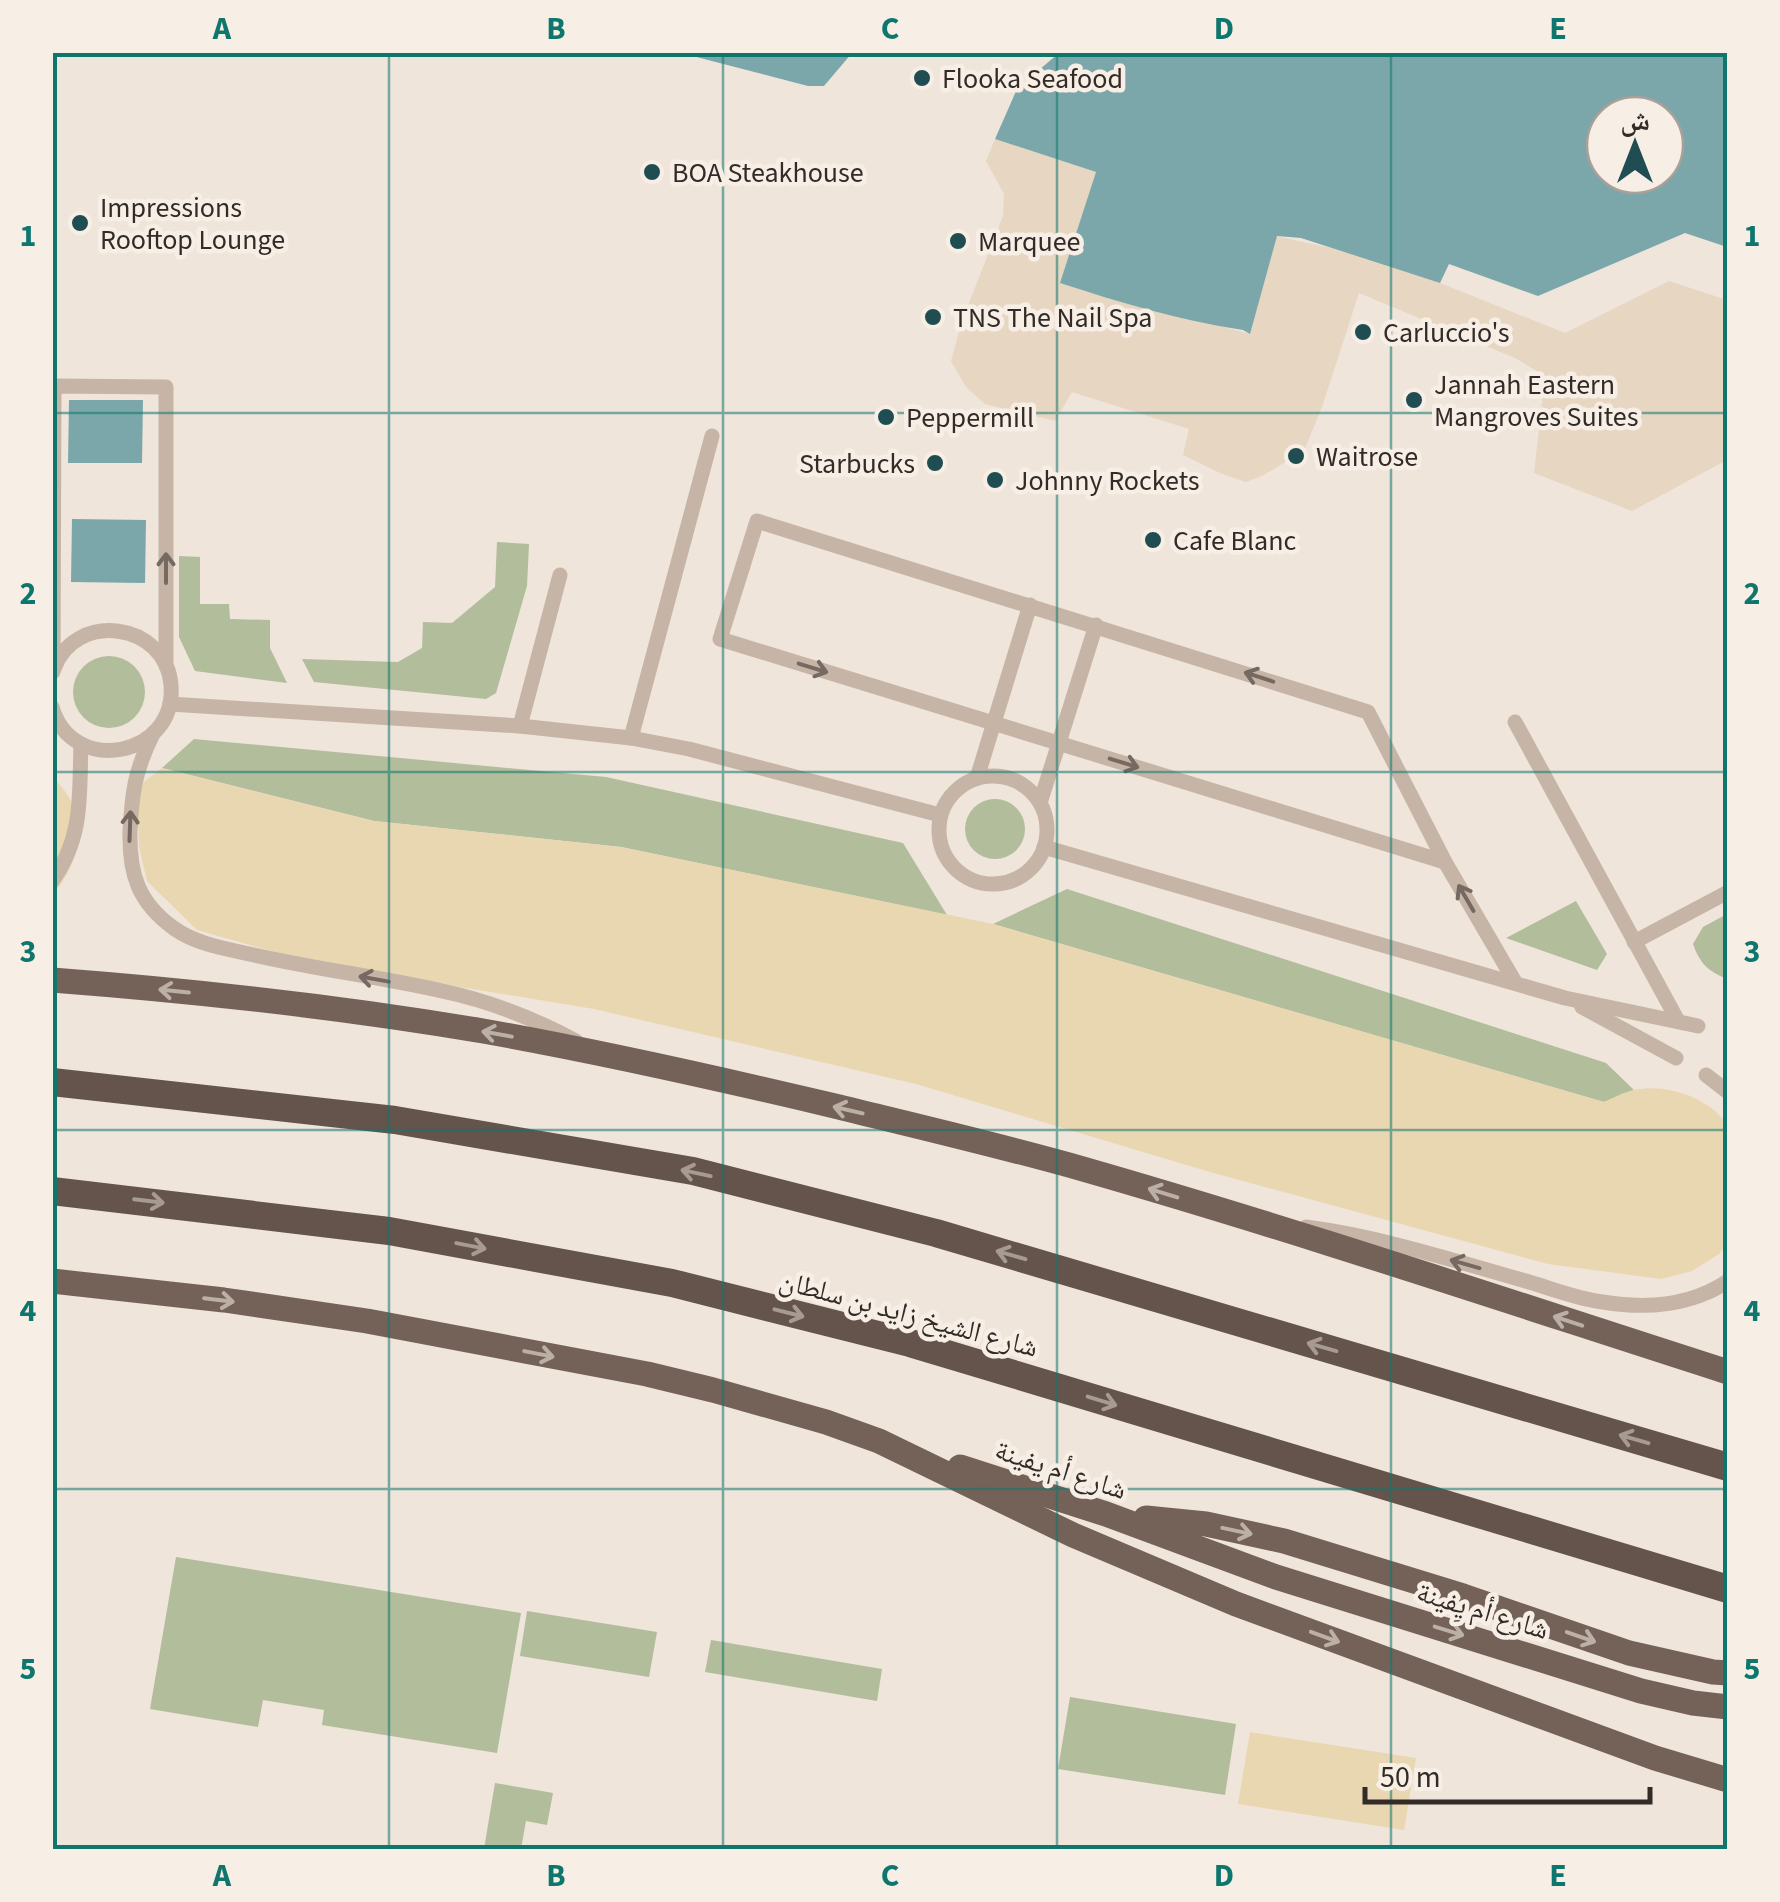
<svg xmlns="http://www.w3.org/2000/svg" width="1780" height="1902" viewBox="0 0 1780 1902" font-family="'Source Sans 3','Noto Naskh Arabic',sans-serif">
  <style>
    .green { fill: #b1bd9b }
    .sand { fill: #e9d7b2 }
    .plaza { fill: #e6d6c2 }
    .water { fill: #7ba7aa; fill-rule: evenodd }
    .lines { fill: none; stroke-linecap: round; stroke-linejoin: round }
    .service { stroke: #c6b5a7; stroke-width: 15 }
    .primary { stroke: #746259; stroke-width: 25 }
    .trunk { stroke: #64544c; stroke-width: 28 }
    .oneway { stroke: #756961 }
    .oneway2 { stroke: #bcb0a6 }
    .oneway3 { stroke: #a69a91 }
    .grid { fill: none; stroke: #0f766e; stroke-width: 2.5; stroke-opacity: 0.55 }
    .poi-dot { fill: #204d51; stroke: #f7efe5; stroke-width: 4 }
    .labels { text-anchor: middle; stroke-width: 9; stroke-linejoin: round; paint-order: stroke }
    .poi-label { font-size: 28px; fill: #332b27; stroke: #f7efe5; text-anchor: start }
    .street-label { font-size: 28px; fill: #332b27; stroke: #f7efe5 }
    .neatline { fill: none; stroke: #0f766e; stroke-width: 4 }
    .grid-label { font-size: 32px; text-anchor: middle; font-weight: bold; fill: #0f766e }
  </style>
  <rect width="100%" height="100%" fill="#efe5da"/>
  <g class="green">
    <path d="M497 542 529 544 527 586 496 693 486 699 314 682 302 659 398 662 422 648 423 622 452 623 495 587Z"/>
    <path d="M179 556 200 557V604H229L230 619 270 620V648L287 683 195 671 179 637Z"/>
    <circle cx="109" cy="692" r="36"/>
    <path d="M194 739 606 777 903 843 947 915 621 847 374 821 162 768Z"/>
    <circle cx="995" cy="829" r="30"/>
    <path d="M1067 889 1606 1063 1634 1090 1604 1102 993 924Z"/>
    <path d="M1576 901 1607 954 1597 970 1506 938Z"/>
    <path d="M1727 914V979C1708 971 1700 964 1693 944L1703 927Z"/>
    <path d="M176 1557 521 1613 497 1753 322 1725 324 1710 263 1700 258 1727 150 1709Z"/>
    <path d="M527 1611 657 1632 649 1677 520 1656Z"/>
    <path d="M711 1640 882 1669 877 1701 705 1672Z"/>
    <path d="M1070 1697 1236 1724 1225 1795 1058 1769Z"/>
    <path d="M495 1783 553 1793 547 1825 526 1821 521 1849H484Z"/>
  </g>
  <g class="sand">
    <path d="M162 768 374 821 621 847 993 924 1604 1102C1613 1098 1624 1092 1634 1090 1666 1083 1708 1097 1727 1124V1243L1719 1254 1692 1271 1661 1279 1548 1264 1210 1172 916 1084 594 1009 314 963 197 930 147 881 139 847 137 787Z"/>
    <path d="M52 776C58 783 64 789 68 796 89 828 76 868 53 894Z"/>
    <path d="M1250 1732 1416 1758 1404 1830 1238 1804Z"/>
  </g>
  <path class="plaza" d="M995 139 1096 172 1061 283 1250 334 1276 236 1331 248 1440 283 1565 333 1669 281 1727 300V460L1632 511 1534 473 1545 376 1515 358 1359 293 1322 407 1304 451 1262 476 1246 482 1220 473 1183 455 1189 429 1072 392 1055 421 985 404 966 387 951 361 962 321 1003 216 1004 194 986 161Z"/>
  <g class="water">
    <path d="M1060 52 1727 53V247L1685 233 1538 296 1449 264 1440 283 1301 238 1277 236 1250 334 1243 330C1178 320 1122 303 1060 283L1096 172 995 139 1017 89ZM1605 115H1665V175H1605Z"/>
    <path d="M681 53 852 52V53L824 86H808Z"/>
    <path d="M69 400H143L142 463H68Z"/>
    <path d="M72 519 146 520 145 583 71 582Z"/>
  </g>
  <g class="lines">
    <g class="service">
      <path d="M53 672 54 386 166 387V666"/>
      <path d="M170 704 520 726 631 738 689 749 940 815"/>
      <path d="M52 707C72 777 177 757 171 685 166 622 75 610 54 669"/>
      <path d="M1515 722 1678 1021"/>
      <path d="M520 726 560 575"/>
      <path d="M152 736C135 771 132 792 130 831 129 874 138 903 175 929 198 945 228 949 254 955 316 969 379 977 442 991 490 1001 533 1018 576 1041"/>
      <path d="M631 738 712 436"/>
      <circle cx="993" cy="830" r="54"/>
      <path d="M977 778 1030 605"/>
      <path d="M1040 803 1096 625"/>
      <path d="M1044 847 1565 998 1698 1026"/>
      <path d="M1445 862 720 639 757 521 1368 712 1445 862 1515 982"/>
      <path d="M52 881C84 837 79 795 81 744"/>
      <path d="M1634 942 1728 892"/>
      <path d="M1582 1007 1676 1058"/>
      <path d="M1706 1075 1728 1092"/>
      <path d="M1306 1227C1382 1237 1455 1261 1529 1282 1553 1289 1578 1299 1603 1302 1645 1309 1691 1306 1728 1281"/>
    </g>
    <g class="primary">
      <path d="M52 980C196 991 341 1007 483 1031 602 1052 721 1079 839 1107 920 1127 1002 1146 1083 1169 1299 1231 1513 1303 1728 1372"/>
      <path d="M52 1281 224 1300 367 1321 647 1374 713 1390 826 1422 879 1441 1073 1535 1236 1604 1655 1758 1728 1780"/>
      <path d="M960 1467 1106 1514 1276 1577 1641 1691 1693 1703 1728 1707"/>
      <path d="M1146 1518 1206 1524 1284 1541 1463 1596 1629 1653 1713 1672 1728 1673"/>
    </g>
    <g class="trunk">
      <path d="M52 1082 395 1120 693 1171 936 1233 1728 1467"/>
      <path d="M52 1191 389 1231 672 1283 910 1343 1728 1589"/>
    </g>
  </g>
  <defs><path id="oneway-shaft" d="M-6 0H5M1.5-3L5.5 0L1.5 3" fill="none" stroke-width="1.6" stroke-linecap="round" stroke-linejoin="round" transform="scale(2.5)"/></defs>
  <g class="oneway">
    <use href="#oneway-shaft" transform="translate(166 568) rotate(-90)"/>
    <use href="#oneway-shaft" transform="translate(813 668) rotate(17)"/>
    <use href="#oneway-shaft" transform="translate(1259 677) rotate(-162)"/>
    <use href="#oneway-shaft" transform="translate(1124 763) rotate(17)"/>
    <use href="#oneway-shaft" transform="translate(130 826) rotate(-88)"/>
    <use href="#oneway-shaft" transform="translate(1466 898) rotate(-120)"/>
    <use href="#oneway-shaft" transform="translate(374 979) rotate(-170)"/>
    <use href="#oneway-shaft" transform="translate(1465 1264) rotate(-164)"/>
  </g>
  <g class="oneway2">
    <use href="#oneway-shaft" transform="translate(174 991) rotate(-174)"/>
    <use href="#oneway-shaft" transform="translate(497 1034) rotate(-170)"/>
    <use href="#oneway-shaft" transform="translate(848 1110) rotate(-167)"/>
    <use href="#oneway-shaft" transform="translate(1163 1193) rotate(-163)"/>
    <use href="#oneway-shaft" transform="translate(219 1300) rotate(7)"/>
    <use href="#oneway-shaft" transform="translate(1568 1321) rotate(-162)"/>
    <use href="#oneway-shaft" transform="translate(539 1354) rotate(11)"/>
    <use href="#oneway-shaft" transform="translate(1237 1531) rotate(12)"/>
    <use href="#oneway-shaft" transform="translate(1449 1631) rotate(17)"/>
    <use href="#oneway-shaft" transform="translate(1325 1637) rotate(20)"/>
    <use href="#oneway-shaft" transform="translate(1581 1637) rotate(19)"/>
  </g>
  <g class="oneway3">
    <use href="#oneway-shaft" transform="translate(696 1173) rotate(-168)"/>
    <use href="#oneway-shaft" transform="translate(149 1201) rotate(7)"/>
    <use href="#oneway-shaft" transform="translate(471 1246) rotate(11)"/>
    <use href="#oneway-shaft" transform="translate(1011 1255) rotate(-164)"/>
    <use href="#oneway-shaft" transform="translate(789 1313) rotate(14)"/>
    <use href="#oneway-shaft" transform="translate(1322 1347) rotate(-164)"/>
    <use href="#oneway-shaft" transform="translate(1102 1401) rotate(17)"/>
    <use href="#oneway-shaft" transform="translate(1634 1439) rotate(-164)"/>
  </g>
  <path class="grid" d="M389 52V1850M723 52V1850M1057 52V1850M1391 52V1850M52 413H1728M52 772H1728M52 1130H1728M52 1489H1728"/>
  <g class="poi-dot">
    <circle cx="922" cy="78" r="10"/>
    <circle cx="652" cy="172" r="10"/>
    <circle cx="80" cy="223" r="10"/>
    <circle cx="958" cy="241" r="10"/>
    <circle cx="933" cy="317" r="10"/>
    <circle cx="1363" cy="332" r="10"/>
    <circle cx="1414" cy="400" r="10"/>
    <circle cx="886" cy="417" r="10"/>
    <circle cx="1296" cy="456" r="10"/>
    <circle cx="935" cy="463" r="10"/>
    <circle cx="995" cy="480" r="10"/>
    <circle cx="1153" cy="540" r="10"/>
  </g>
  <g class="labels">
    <g class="poi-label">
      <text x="942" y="88">Flooka Seafood</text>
      <text x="672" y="182">BOA Steakhouse</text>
      <text x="100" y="217">Impressions<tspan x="100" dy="32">Rooftop Lounge</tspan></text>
      <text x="978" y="251">Marquee</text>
      <text x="953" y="327">TNS The Nail Spa</text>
      <text x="1383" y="342">Carluccio's</text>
      <text x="1434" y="394">Jannah Eastern<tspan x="1434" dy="32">Mangroves Suites</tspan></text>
      <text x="906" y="427">Peppermill</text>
      <text x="1316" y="466">Waitrose</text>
      <text x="915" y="473" text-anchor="end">Starbucks</text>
      <text x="1015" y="490">Johnny Rockets</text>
      <text x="1173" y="550">Cafe Blanc</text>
    </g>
    <g class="street-label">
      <text transform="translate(909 1313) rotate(15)" y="10">شارع الشيخ زايد بن سلطان</text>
      <text transform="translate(1061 1469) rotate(18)" y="10">شارع أم يفينة</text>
      <text transform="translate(1483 1610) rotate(17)" y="10">شارع أم يِفينة</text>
    </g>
  </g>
  <rect width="1780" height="1902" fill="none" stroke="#f7efe5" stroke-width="110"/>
  <g transform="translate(1635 145)"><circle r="48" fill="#f7efe5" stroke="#a9a199" stroke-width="2.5"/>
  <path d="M0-8L18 38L0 25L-18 38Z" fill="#204d51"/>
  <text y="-15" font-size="28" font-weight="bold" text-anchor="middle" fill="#332b27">ش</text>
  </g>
  <path d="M1365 1787v15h285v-15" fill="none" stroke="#332b27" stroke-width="5"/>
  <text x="1380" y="1787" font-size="30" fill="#332b27" stroke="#f7efe5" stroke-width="8" paint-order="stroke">50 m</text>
  <rect x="55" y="55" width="1670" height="1792" class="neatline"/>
  <g class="grid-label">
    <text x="222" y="39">A</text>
    <text x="556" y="39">B</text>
    <text x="890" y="39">C</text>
    <text x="1224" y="39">D</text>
    <text x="1558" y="39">E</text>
    <text x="28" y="246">1</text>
    <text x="1752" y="246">1</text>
    <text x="28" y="604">2</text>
    <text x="1752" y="604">2</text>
    <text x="28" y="962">3</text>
    <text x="1752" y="962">3</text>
    <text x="28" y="1321">4</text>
    <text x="1752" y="1321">4</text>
    <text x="28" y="1679">5</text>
    <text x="1752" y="1679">5</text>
    <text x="222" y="1886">A</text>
    <text x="556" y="1886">B</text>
    <text x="890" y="1886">C</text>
    <text x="1224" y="1886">D</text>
    <text x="1558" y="1886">E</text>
  </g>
</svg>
